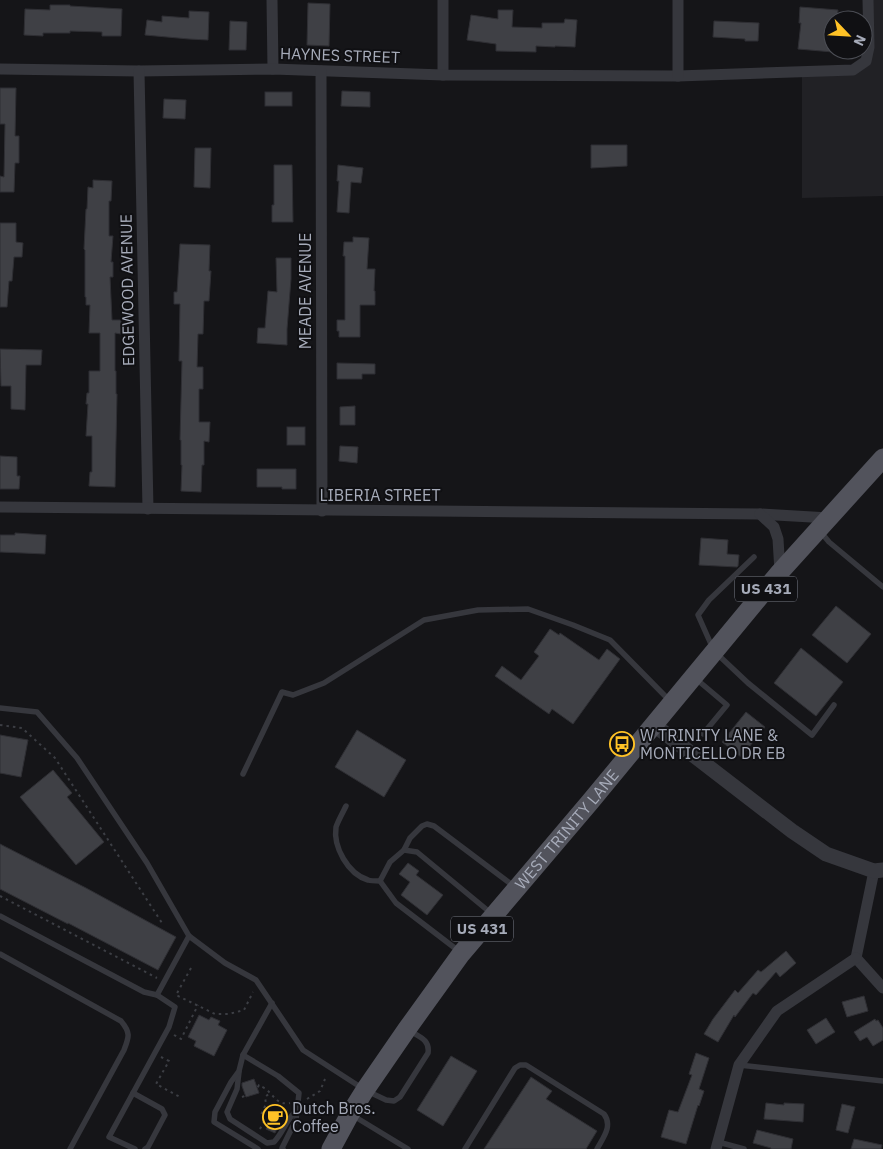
<svg xmlns="http://www.w3.org/2000/svg" width="883" height="1149" viewBox="0 0 883 1149" font-family="'IBM Plex Sans',sans-serif">
  <style>
    .built { fill: #212125 }
    .building { fill: #3f4045; stroke: #2f2f34 }
    .lines { fill: none; stroke-linecap: round; stroke-linejoin: round }
    .path { stroke: #3c3e44; stroke-width: 2; stroke-dasharray: 2.5 4; stroke-linecap: butt }
    .service { stroke: #36373d; stroke-width: 5.5 }
    .minor { stroke: #36373d; stroke-width: 11 }
    .tertiary { stroke: #36373d; stroke-width: 15 }
    .primary { stroke: #52535c; stroke-width: 19 }
    .labels { text-anchor: middle; stroke-width: 4; stroke-linejoin: round; paint-order: stroke }
    .shield { fill: #101013; stroke: #797c87; stroke-width: 1 }
    .shield-label { font-size: 15px; font-weight: bold; fill: #a6abb9 }
    .street-label { font-size: 16px; fill: #a6abb9; stroke: #101013 }
    .poi-label { font-size: 16px; fill: #a6abb9; stroke: #101013; text-anchor: start }
  </style>
  <rect width="100%" height="100%" fill="#151518"/>
  <path class="built" d="M868 0H883V196L802 198V72L853 70 866 61Z"/>
  <g class="building">
    <path d="M308 3 330 4 329 46 307 45Z"/>
    <path d="M50 5H70V6L122 9 121 36H102V32L70 31V33H43V36L24 35 25 9 50 10Z"/>
    <path d="M800 7 838 10 837 20H833V52L798 49 801 23H799Z"/>
    <path d="M498 10H513L512 27 542 28V23H564L565 19 577 20 575 47 555 46V47L536 46V52L496 51V44L467 40 471 15 498 19Z"/>
    <path d="M189 11 209 12 208 40 189 39 145 35 147 20 162 22V16L189 18Z"/>
    <path d="M230 21 247 22 246 50H229Z"/>
    <path d="M714 21 759 23 758 41H745V39L713 37Z"/>
    <path d="M0 88H16L15 136H19V163H15L14 192H0V176L4 177 5 124H0Z"/>
    <path d="M342 91 370 92V107L341 106Z"/>
    <rect x="265" y="92" width="27" height="14"/>
    <path d="M164 99 186 100 185 119 163 118Z"/>
    <path d="M591 145H627V166L591 168Z"/>
    <path d="M195 148H211L210 188 194 187Z"/>
    <path d="M274 165H292L293 222H272V205H274Z"/>
    <path d="M338 165 363 168 361 183 351 182 349 213 337 212 339 181H337Z"/>
    <path d="M93 180 112 181 111 201H109V236H113L111 262H113V277H110L112 320H121V334L115 333V371H116V394H117L115 487 89 486 90 472H92V436H86L88 404H86L87 393H89V371H100V333H89L90 305H86V297H85V250L84 249 86 209H87L88 187 93 188Z"/>
    <path d="M0 223H16V242L23 243 22 257H14L12 281H9L7 307H0Z"/>
    <path d="M353 237 369 238 367 269H375L374 291H375V305H360V337H339V331H337V320H345V256H343L344 242H353Z"/>
    <path d="M180 244 210 245 209 271H211L209 301H204L203 334H198L197 367H203V389H199V422H210L209 442 204 441V465H202L201 492 181 491 182 465H181V440H180L182 361H179L180 304H174V292H177Z"/>
    <path d="M276 258H291V279L287 329V345L257 343 258 328H265L268 291 277 292Z"/>
    <path d="M0 349 42 350 41 365H26L25 410 11 409V386H1Z"/>
    <path d="M337 363 375 364V374H362V379H337Z"/>
    <path d="M355 406V425H340V407Z"/>
    <rect x="287" y="427" width="18" height="18"/>
    <path d="M340 446 358 447 357 463 339 461Z"/>
    <path d="M0 456 17 457V476H20L19 489H0Z"/>
    <path d="M257 469H296V489H282V487H257Z"/>
    <path d="M15 533 46 535 45 554 0 552V535H15Z"/>
    <path d="M701 538 728 540 727 554 739 555 738 566 737 567 699 565Z"/>
    <path d="M836 606 871 634 847 663 812 635Z"/>
    <path d="M550 629 559 635 560 633 599 660 607 649 620 659 573 724 552 709 549 714 495 676 502 666 521 680 539 656 534 652Z"/>
    <path d="M801 648 843 682 816 716 774 683Z"/>
    <path d="M746 712 765 727 741 757 722 742Z"/>
    <path d="M357 730 406 760 384 797 335 767Z"/>
    <path d="M0 735 28 740 21 777 0 773Z"/>
    <path d="M53 770 72 793 67 797 104 842 76 865 20 797Z"/>
    <path d="M0 844 86 888 176 937 158 970 68 923V924L0 889Z"/>
    <path d="M408 863 419 871 416 875 443 895 427 915 401 895 410 882 399 874Z"/>
    <path d="M786 951 796 963 780 977 776 972 756 995 753 993 735 1017 734 1015 718 1042 704 1034 713 1019 735 990 738 993 758 970 761 972Z"/>
    <path d="M864 996 868 1011 847 1017 842 1002Z"/>
    <path d="M199 1015 209 1020 211 1017 220 1021 218 1025 227 1030 214 1056 194 1046 196 1041 188 1037Z"/>
    <path d="M826 1018 835 1032 816 1044 807 1030Z"/>
    <path d="M875 1019 876 1021 878 1020 883 1028V1040L873 1046 867 1037 860 1041 854 1032Z"/>
    <path d="M696 1053 709 1058 699 1089 704 1091 699 1106 698 1105 686 1144 661 1137 669 1110 678 1112 692 1075 689 1074Z"/>
    <path d="M451 1056 477 1071 443 1126 417 1110Z"/>
    <path d="M531 1077 552 1091 546 1099 597 1131 586 1149H484Z"/>
    <path d="M254 1079 259 1093 246 1097 242 1086V1083Z"/>
    <path d="M766 1103 784 1105V1103L804 1104 803 1122 764 1119Z"/>
    <path d="M842 1104 855 1107 848 1133 836 1130Z"/>
    <path d="M270 1107 275 1110 276 1108 285 1112 275 1133 266 1129 270 1122 264 1120Z"/>
    <path d="M757 1130 793 1139 791 1149H771V1148L753 1143Z"/>
    <path d="M854 1139 882 1145 881 1149H851Z"/>
  </g>
  <g class="lines">
    <g class="path">
      <path d="M0 725 22 728 55 758 162 923"/>
      <path d="M0 896 157 978"/>
      <path d="M191 968 176 995 215 1014H229L244 1010 253 992"/>
      <path d="M174 1035 181 1039 198 1005"/>
      <path d="M161 1057 169 1061 156 1084 180 1097"/>
      <path d="M242 1097 255 1092 259 1085C262 1087 267 1089 269 1092 276 1099 279 1105 290 1103"/>
      <path d="M307 1099 320 1091 325 1079"/>
      <path d="M260 1129 266 1118 261 1115 266 1104 265 1097 270 1093"/>
    </g>
    <g class="service">
      <path d="M820 531 829 542 883 587"/>
      <path d="M754 557 709 600 698 615 714 651 748 683 812 735 834 705"/>
      <path d="M695 678 727 705 703 734"/>
      <path d="M0 708 37 712 77 758 147 863 189 936 225 963 256 980 303 1050 365 1090 386 1100 394 1101 400 1097 428 1053C430 1040 420 1037 410 1031"/>
      <path d="M243 774 282 692 293 695 324 683 424 620 478 610 528 609 573 625 610 640 670 701"/>
      <path d="M346 806C343 812 338 821 336 827 333 847 348 874 368 880 371 881 376 881 380 881L396 903 460 952"/>
      <path d="M404 850 417 852 492 914"/>
      <path d="M380 881 390 862 404 850 410 838 422 826 427 824 434 826 515 887"/>
      <path d="M0 916 144 992 157 995 189 936"/>
      <path d="M0 954 121 1021C131 1033 129 1037 124 1050L70 1149"/>
      <path d="M243 1055 278 1076 299 1093 296 1120 282 1148 283 1149"/>
      <path d="M739 1065 883 1081"/>
      <path d="M239 1072 237 1089 227 1112 230 1119 267 1143 274 1142C283 1133 286 1120 296 1111"/>
      <path d="M133 1093 162 1109 165 1115 148 1147 145 1149"/>
      <path d="M352 1115 408 1149"/>
      <path d="M718 1142 744 1149"/>
      <path d="M135 1149 109 1137 169 1027 175 1007 157 995"/>
      <path d="M258 1149 214 1122 215 1112 231 1082 239 1071 243 1055 272 1003"/>
      <path d="M465 1149 515 1068 520 1065H526L604 1114C613 1126 603 1138 597 1149"/>
    </g>
    <g class="minor">
      <path d="M272 0 273 69"/>
      <path d="M443 0V75"/>
      <path d="M0 69 139 71 273 69 443 75 678 76 853 70 866 61 869 47 868 0"/>
      <path d="M139 71 148 509"/>
      <path d="M321 71 322 511"/>
      <path d="M678 76V0"/>
      <path d="M0 507 760 514 829 518"/>
      <path d="M760 514 774 527 778 539 780 572"/>
      <path d="M856 958 874 871"/>
      <path d="M856 958 883 988"/>
      <path d="M716 1149 739 1065 777 1011 856 958"/>
    </g>
    <path class="tertiary" d="M653 724 792 831 826 854 874 871 883 870"/>
    <path class="primary" id="s1" d="M331 1149 350 1114 365 1090 407 1029 461 954 590 802 780 572 883 458"/>
  </g>
  <defs>
    <symbol id="bus-ring" viewBox="-11 -11 22 22"><circle r="9.5" fill="#101013" stroke="#ffc226" stroke-width="1.5"/><path d="M-5-6H5V4H4V6H2V4H-2V6H-4V4H-5ZM-3.5-4V0h7V-4ZM-3.5 1.2v1.5H-2V1.2ZM2 1.2v1.5H3.5V1.2Z" fill="#ffc226"/></symbol>
    <symbol id="cafe-ring" viewBox="-11 -11 22 22"><circle r="9.5" fill="#101013" stroke="#ffc226" stroke-width="1.5"/><path d="M-5.5-4.5H6V0H3Q3 3.5 0 3.5H-2.5Q-5.5 3.5-5.5 0ZM3-3.2v2h1.7v-2ZM-6 4.5H4V6H-6Z" fill="#ffc226"/></symbol>
  </defs>
  <g fill-rule="evenodd">
    <use href="#bus-ring" x="608" y="730" width="28" height="28"/>
    <use href="#cafe-ring" x="261" y="1103" width="28" height="28"/>
  </g>
  <g class="labels">
    <g class="shield">
      <rect x="735" y="576.5" width="62" height="25" rx="4"/>
      <rect x="451" y="916.5" width="62" height="25" rx="4"/>
    </g>
    <g class="shield-label">
      <text x="766" y="594">US 431</text>
      <text x="482" y="934">US 431</text>
    </g>
    <g class="street-label">
      <text transform="translate(340 55) rotate(2)" y="6">HAYNES STREET</text>
      <text transform="translate(127 290) rotate(-91)" y="6">EDGEWOOD AVENUE</text>
      <text transform="translate(305 291) rotate(-90)" y="6">MEADE AVENUE</text>
      <text x="380" y="501">LIBERIA STREET</text>
      <text dy="6" stroke="none"><textPath href="#s1" startOffset="398">WEST TRINITY LANE</textPath></text>
    </g>
    <g class="poi-label">
      <text x="640" y="741">W TRINITY LANE &amp;<tspan x="640" dy="18">MONTICELLO DR EB</tspan></text>
      <text x="292" y="1114">Dutch Bros.<tspan x="292" dy="18">Coffee</tspan></text>
    </g>
  </g>
  <g transform="translate(848 35) rotate(115)"><circle r="24" fill="#101013" stroke="#4c4e55"/>
  <path d="M0-4L9 19L0 12L-9 19Z" fill="#ffc226"/>
  <text y="-8" font-size="14" font-weight="bold" text-anchor="middle" fill="#a6abb9">N</text>
  </g>
</svg>
